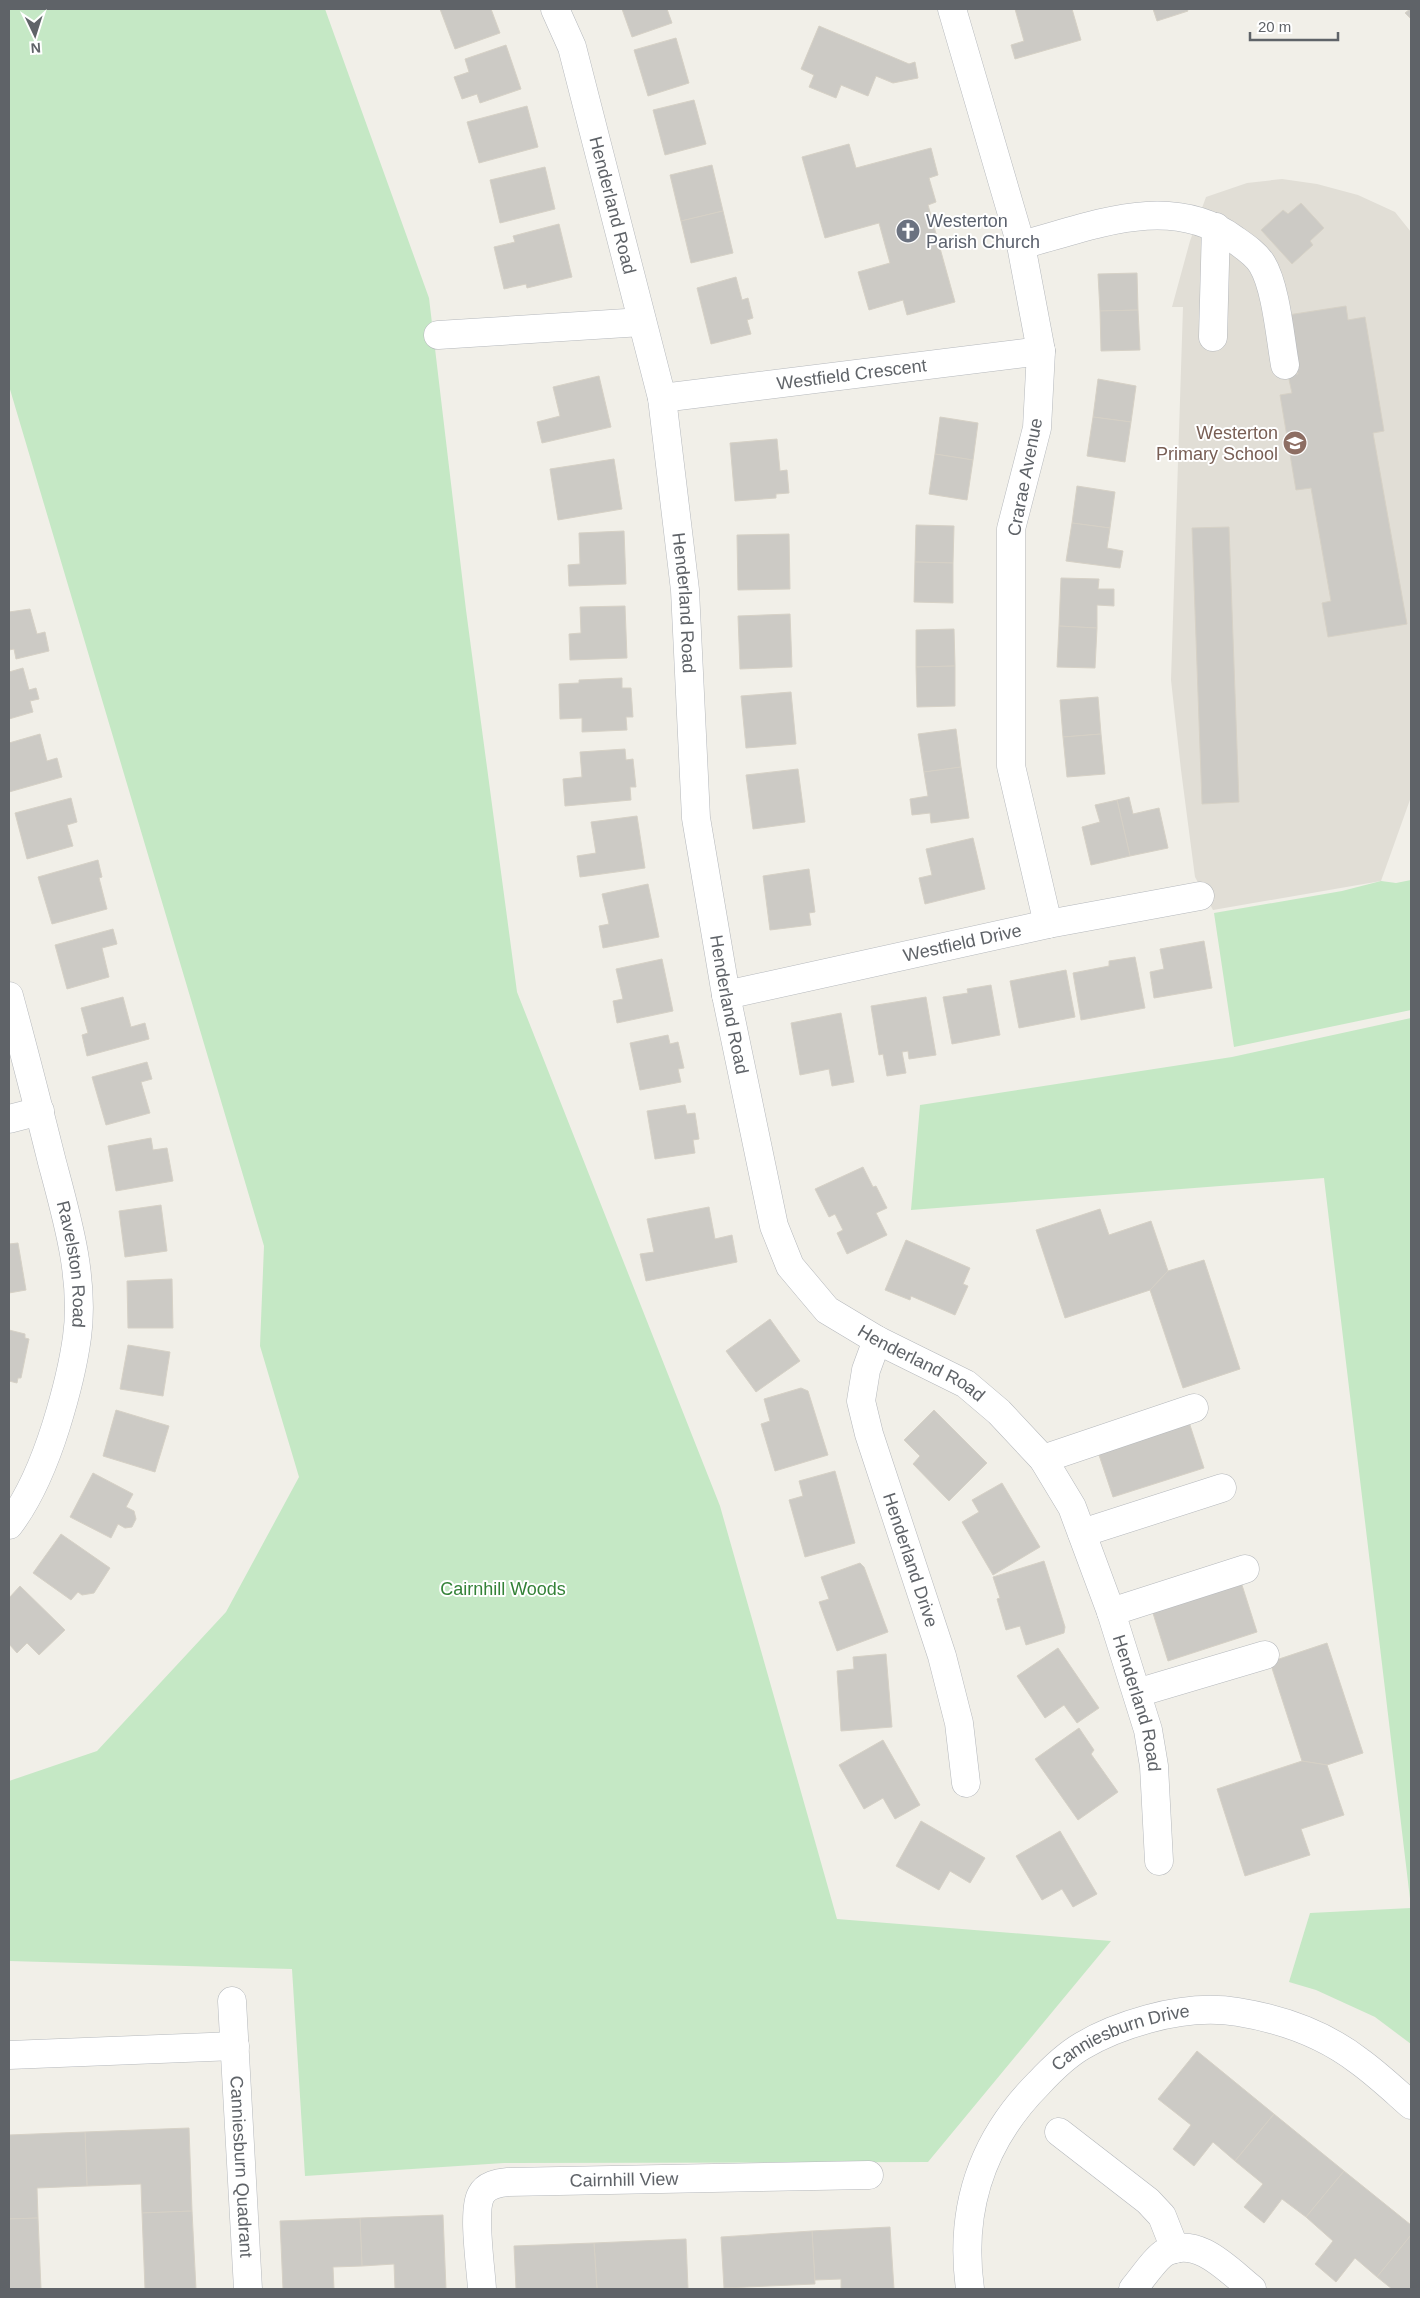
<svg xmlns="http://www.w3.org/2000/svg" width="1420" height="2298" viewBox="0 0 1420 2298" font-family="Helvetica,sans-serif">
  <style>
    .education { fill: #e1ded6 }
    .green { fill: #c5e8c5 }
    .building { fill: #cccac5; stroke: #d6d1c6 }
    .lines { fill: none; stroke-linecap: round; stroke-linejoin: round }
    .minor-casing { stroke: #b5b8bc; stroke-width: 29 }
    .minor { stroke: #fff; stroke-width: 28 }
    .labels { text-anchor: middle; stroke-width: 4; stroke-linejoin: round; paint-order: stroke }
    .street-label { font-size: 18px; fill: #5f6368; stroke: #fff }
    .worship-label { font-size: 18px; fill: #5b616d; stroke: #fff; text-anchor: start }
    .education-label { font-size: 18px; fill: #785e54; stroke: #fff; text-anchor: end }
    .park-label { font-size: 18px; fill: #348238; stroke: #fff }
  </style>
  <rect width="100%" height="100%" fill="#f1efe8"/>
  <path class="education" d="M1282 179 1317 184 1358 195 1395 212 1411 232V797L1381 881 1213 910 1195 877 1181 770 1171 680 1183 307H1172L1190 241 1206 197 1247 183Z"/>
  <g class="green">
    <path d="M9 9H325L429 298 466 610 517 992 720 1506 837 1919 1111 1941 928 2162 504 2163 305 2176 292 1969 9 1961V1781L97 1751 226 1612 299 1477 260 1346 264 1246 9 386Z"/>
    <path d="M1411 880V1010L1234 1047 1214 913 1342 891 1381 881 1396 883Z"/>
    <path d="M1411 1018V1907L1324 1178 911 1210 920 1105 1232 1057Z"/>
    <path d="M1411 1908V2044L1375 2017 1316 1990 1289 1982 1310 1913Z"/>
  </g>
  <g class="building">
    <path d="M440 9H491L500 33 455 49Z"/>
    <path d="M622 9H667L672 23 632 37Z"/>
    <path d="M1015 9H1072L1081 40 1015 59 1011 45 1024 41Z"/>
    <path d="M1153 9H1187L1188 11 1157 21Z"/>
    <path d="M1410 9H1411V19L1405 13Z"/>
    <path d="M819 26 909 64 915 62 918 78 893 83 876 76 868 96 841 85 836 98 809 87 814 75 801 69Z"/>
    <path d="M676 38 689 83 648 96 634 50Z"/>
    <path d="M506 45 521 89 480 103 477 94 462 99 454 77 469 72 465 59Z"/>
    <path d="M694 100 706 144 665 155 653 110Z"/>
    <path d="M527 106 538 147 479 163 467 122Z"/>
    <path d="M849 144 856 168 931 148 938 175 929 178 936 202 928 205 955 302 907 315 903 300 869 310 858 272 890 263 879 223 825 238 802 157Z"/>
    <path d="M712 165 723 211 681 221 670 175Z"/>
    <path d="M545 167 555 209 500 223 490 180Z"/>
    <path d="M1301 203 1324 228 1310 241 1313 245 1292 264 1261 230 1283 210 1288 214Z"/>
    <path d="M723 211 733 253 691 263 681 221Z"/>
    <path d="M559 224 572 277 527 288 526 284 504 289 494 247 515 242 513 236Z"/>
    <path d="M1137 273 1138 310 1100 311 1098 274Z"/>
    <path d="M736 277 742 300 748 298 753 318 747 320 751 334 711 344 697 288Z"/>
    <path d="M1346 306 1348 320 1365 317 1384 431 1373 433 1407 624 1328 637 1322 603 1331 601 1311 488 1296 490 1280 395 1292 393 1288 375 1298 374 1288 315Z"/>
    <path d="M1138 310 1140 350 1101 351 1100 311Z"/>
    <path d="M599 376 611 427 542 443 537 422 560 416 553 387Z"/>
    <path d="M1098 379 1136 386 1131 422 1093 417Z"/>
    <path d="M940 417 978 423 973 460 935 454Z"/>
    <path d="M1093 417 1131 422 1125 462 1087 456Z"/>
    <path d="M777 439 780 471 787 470 789 493 776 494V498L735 501 730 443Z"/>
    <path d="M935 454 973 460 967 500 929 494Z"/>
    <path d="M614 459 622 509 558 520 550 469Z"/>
    <path d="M1077 486 1115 492 1110 528 1072 523Z"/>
    <path d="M1072 523 1110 528 1107 548 1123 551 1120 568 1066 561Z"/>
    <path d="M916 525 954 526 953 563 915 562Z"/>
    <path d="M1229 527 1239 802 1202 804 1192 528Z"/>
    <path d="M624 531 626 584 569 586 568 565 580 564 579 533Z"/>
    <path d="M789 534 790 589 738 590 737 535Z"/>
    <path d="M915 562 953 563V603L914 602Z"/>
    <path d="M1061 578 1099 579 1098 589H1114V606L1097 605V628L1059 626Z"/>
    <path d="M625 606 627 658 570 660 569 634 581 633 580 607Z"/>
    <path d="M30 609 37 634 45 632 49 651 16 659 14 649 9 650V612Z"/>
    <path d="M790 614 792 667 740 669 738 616Z"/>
    <path d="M1059 626 1097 628 1095 668 1057 667Z"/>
    <path d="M954 629 955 666 916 667V630Z"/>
    <path d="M955 666V706L917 707 916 667Z"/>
    <path d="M23 668 29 690 36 688 39 699 30 701 33 712 9 719V672Z"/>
    <path d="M622 678V688H631L633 717H626L627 730 582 732V718L560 719 559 684 579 683V680Z"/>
    <path d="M791 692 796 744 746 748 741 696Z"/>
    <path d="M1098 697 1101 734 1063 737 1060 700Z"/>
    <path d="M956 729 961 767 924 772 918 734Z"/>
    <path d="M40 734 47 761 57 758 62 777 9 792V743Z"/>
    <path d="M1101 734 1105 774 1067 777 1063 737Z"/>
    <path d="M625 749 626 760 633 759 636 787H630L631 800 565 806 563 779 582 777 580 752Z"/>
    <path d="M961 767 969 818 931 823 930 813 912 815 910 799 928 796 924 772Z"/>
    <path d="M798 769 805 822 753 829 746 775Z"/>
    <path d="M1129 797 1133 814 1159 808 1168 848 1130 856 1117 800Z"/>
    <path d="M71 798 77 822 67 825 73 846 27 859 15 813Z"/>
    <path d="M1117 800 1130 856 1091 865 1082 827 1100 822 1095 805Z"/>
    <path d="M637 816 645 868 580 877 577 856 596 853 591 822Z"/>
    <path d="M973 838 985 889 925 904 919 878 932 875 926 849Z"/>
    <path d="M98 860 102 877 99 878 107 909 52 924 38 877Z"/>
    <path d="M809 869 815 912 809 913 811 925 770 930 763 876Z"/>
    <path d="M648 884 659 937 603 948 599 926 609 924 602 894Z"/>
    <path d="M113 929 117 944 102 948 109 977 67 989 55 945Z"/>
    <path d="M1204 941 1212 988 1154 998 1150 972 1164 969 1160 949Z"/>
    <path d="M1135 957 1145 1008 1081 1020 1073 973 1109 966V961Z"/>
    <path d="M662 959 673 1011 617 1023 613 1001 623 999 616 969Z"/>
    <path d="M1066 970 1075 1017 1019 1028 1010 981Z"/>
    <path d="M991 985 1000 1035 952 1044 943 997 968 993 967 989Z"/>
    <path d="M123 997 131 1027 145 1023 149 1039 87 1056 82 1035 88 1033 81 1008Z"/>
    <path d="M926 997 936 1055 909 1059 908 1051 902 1052 906 1073 887 1076 883 1054 879 1055 871 1006Z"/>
    <path d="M841 1013 854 1082 832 1086 829 1069 800 1075 791 1023Z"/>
    <path d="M668 1035 670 1044 678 1042 684 1068 678 1069 681 1082 640 1090 630 1043Z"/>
    <path d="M147 1062 152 1079 141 1082 150 1113 106 1125 92 1077Z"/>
    <path d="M685 1105 687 1114 695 1113 699 1139 693 1140 695 1153 655 1159 647 1111Z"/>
    <path d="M151 1138 153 1150 167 1148 173 1181 116 1191 108 1146Z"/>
    <path d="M863 1167 873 1187 876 1186 887 1208 876 1213 887 1235 847 1254 837 1233 843 1230 835 1214 829 1217 815 1189Z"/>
    <path d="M161 1205 167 1251 125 1257 119 1211Z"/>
    <path d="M709 1207 715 1239 732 1235 737 1262 646 1281 640 1254 654 1252 647 1219Z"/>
    <path d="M1100 1209 1109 1235 1151 1221 1168 1271 1150 1290 1065 1318 1036 1230Z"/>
    <path d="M906 1240 970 1268 963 1284 968 1286 955 1315 911 1296 910 1300 885 1290Z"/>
    <path d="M18 1243 26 1290 9 1293V1244Z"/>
    <path d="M1204 1260 1240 1369 1183 1388 1150 1290 1168 1271Z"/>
    <path d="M172 1279 173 1328H128L127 1281Z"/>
    <path d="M770 1319 800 1361 756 1392 726 1351Z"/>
    <path d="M9 1330 25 1334V1338L29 1339 21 1378H18L17 1383 9 1381Z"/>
    <path d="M128 1345 170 1352 163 1396 120 1389Z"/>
    <path d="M801 1388 808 1391 828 1455 775 1471 761 1424 770 1421 764 1399Z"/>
    <path d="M116 1410 169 1426 155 1472 103 1456Z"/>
    <path d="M934 1410 987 1463 949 1501 913 1464 920 1456 904 1440Z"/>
    <path d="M1187 1416 1204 1468 1113 1497 1096 1446Z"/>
    <path d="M835 1471 855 1543 805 1557 789 1500 803 1496 799 1481Z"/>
    <path d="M93 1473 133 1494 126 1507 134 1511 136 1519 132 1527 125 1528 118 1524 111 1538 70 1517Z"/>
    <path d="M1002 1483 1040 1547 993 1575 962 1522 979 1512 972 1500Z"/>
    <path d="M61 1534 110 1568 94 1593 82 1595 78 1592 71 1600 33 1573Z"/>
    <path d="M1044 1561 1065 1627 1064 1633 1026 1645 1020 1626 1006 1630 997 1599 1000 1598 993 1577Z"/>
    <path d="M860 1563 864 1567 888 1632 837 1651 819 1602 829 1599 821 1577Z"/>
    <path d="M1241 1582 1257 1632 1168 1661 1152 1610Z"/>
    <path d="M20 1586 65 1630 39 1655 27 1643 17 1653 9 1644V1598Z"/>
    <path d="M1327 1643 1363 1753 1327 1765 1302 1761 1270 1662Z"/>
    <path d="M1058 1648 1099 1708 1077 1723 1064 1705 1045 1718 1017 1676Z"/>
    <path d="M886 1654 892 1727 841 1731 837 1671 854 1669 853 1657Z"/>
    <path d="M1079 1728 1094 1750 1091 1754 1118 1792 1078 1820 1035 1759Z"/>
    <path d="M883 1740 920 1805 895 1819 883 1798 864 1809 839 1765Z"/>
    <path d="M1302 1761 1327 1765 1344 1815 1301 1829 1310 1855 1245 1876 1217 1789Z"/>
    <path d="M921 1821 985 1858 970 1883 950 1871 939 1890 896 1866Z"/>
    <path d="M1060 1831 1097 1894 1073 1907 1062 1889 1042 1900 1016 1856Z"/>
    <path d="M1197 2051 1274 2114 1235 2161 1213 2142 1194 2166 1173 2149 1191 2125 1158 2099Z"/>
    <path d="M1274 2114 1344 2171 1306 2217 1282 2199 1264 2223 1244 2207 1263 2184 1235 2161Z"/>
    <path d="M189 2128 192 2211 142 2213 141 2184 87 2186 85 2132Z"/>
    <path d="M85 2132 87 2186 37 2188 38 2218 9 2219V2135Z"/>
    <path d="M1344 2171 1411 2225V2235L1377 2277 1355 2258 1336 2282 1315 2264 1333 2241 1306 2217Z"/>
    <path d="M192 2211 196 2289H145L142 2213Z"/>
    <path d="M443 2215 446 2289H395L394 2264 362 2266 360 2218Z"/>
    <path d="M38 2218 41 2289H9V2219Z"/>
    <path d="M360 2218 362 2266 333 2267 334 2289H283L280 2221Z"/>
    <path d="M890 2227 894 2289H841V2279L815 2280 812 2231Z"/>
    <path d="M812 2231 815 2284 724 2288 721 2237Z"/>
    <path d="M1411 2235V2289H1392L1377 2277Z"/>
    <path d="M686 2239 688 2289H597L594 2243Z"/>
    <path d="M594 2243 597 2289H516L514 2246Z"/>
  </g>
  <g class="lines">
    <defs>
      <g id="minor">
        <path id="s1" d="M555 9 572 47 662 398 685 590 696 818 726 995 774 1226 790 1266 827 1310 877 1340 966 1384 999 1412 1043 1459 1072 1507 1111 1612 1148 1730 1154 1766 1159 1861"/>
        <path d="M952 9 1021 245 1041 351 1037 428 1011 529V766L1048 924"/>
        <path d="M1021 245C1091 227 1169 192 1234 239 1244 246 1256 254 1262 264 1276 287 1280 337 1285 365"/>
        <path d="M438 335 642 322"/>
        <path d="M1213 337 1216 227"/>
        <path id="s2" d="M662 398 1041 351"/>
        <path id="s3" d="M726 995 1048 924 1200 896"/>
        <path id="s4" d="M9 996C24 1051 38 1106 52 1162 67 1218 85 1279 77 1337 73 1367 65 1397 56 1426 45 1461 31 1496 9 1525"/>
        <path d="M9 1119 40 1111"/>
        <path id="s5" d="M877 1340 866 1370 861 1401 869 1434 942 1656 959 1723 966 1783"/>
        <path d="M1043 1459 1194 1408"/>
        <path d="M1082 1533 1222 1488"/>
        <path d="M1111 1612 1245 1569"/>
        <path d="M1137 1693 1265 1655"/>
        <path id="s6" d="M232 2001 248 2289"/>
        <path d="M9 2055 235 2046"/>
        <path d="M1059 2132 1148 2201 1162 2216 1175 2249"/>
        <path id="s7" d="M482 2289C481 2269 472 2211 481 2195 486 2185 498 2183 508 2182L869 2175"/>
        <path id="s8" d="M970 2289C959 2209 982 2140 1039 2083 1052 2069 1065 2056 1082 2046 1102 2034 1126 2025 1148 2019 1177 2011 1208 2007 1238 2012 1281 2019 1324 2034 1359 2061 1377 2074 1394 2090 1411 2105"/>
        <path d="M1133 2289C1141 2280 1156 2257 1166 2252 1198 2235 1229 2271 1252 2289"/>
      </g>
    </defs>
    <use href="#minor" class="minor-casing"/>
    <use href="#minor" class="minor"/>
  </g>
  <defs>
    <symbol id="church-disc" viewBox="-11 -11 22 22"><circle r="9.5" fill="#6b7280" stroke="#fff"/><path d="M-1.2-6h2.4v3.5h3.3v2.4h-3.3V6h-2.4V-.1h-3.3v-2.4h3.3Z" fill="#fff"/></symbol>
    <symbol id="school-disc" viewBox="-11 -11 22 22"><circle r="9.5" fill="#8d6e63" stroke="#fff"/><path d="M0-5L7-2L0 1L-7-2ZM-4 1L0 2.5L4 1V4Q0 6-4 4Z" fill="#fff"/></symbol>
  </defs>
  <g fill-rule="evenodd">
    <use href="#church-disc" x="894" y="217" width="28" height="28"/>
    <use href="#school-disc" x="1281" y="429" width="28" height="28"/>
  </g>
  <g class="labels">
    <g class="street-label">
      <text dy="6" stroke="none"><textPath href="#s1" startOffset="205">Henderland Road</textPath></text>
      <text dy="6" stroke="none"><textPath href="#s2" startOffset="191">Westfield Crescent</textPath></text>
      <text transform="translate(1025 477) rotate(-79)" y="6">Crarae Avenue</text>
      <text dy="6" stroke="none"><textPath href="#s1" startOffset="610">Henderland Road</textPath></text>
      <text dy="6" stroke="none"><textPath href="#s3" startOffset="242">Westfield Drive</textPath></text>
      <text dy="6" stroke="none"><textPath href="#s1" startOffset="1015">Henderland Road</textPath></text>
      <text dy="6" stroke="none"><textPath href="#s4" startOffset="276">Ravelston Road</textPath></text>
      <text dy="6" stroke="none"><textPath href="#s1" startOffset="1450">Henderland Road</textPath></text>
      <text dy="6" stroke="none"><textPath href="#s5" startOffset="230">Henderland Drive</textPath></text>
      <text dy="6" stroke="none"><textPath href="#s1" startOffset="1870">Henderland Road</textPath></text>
      <text dy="6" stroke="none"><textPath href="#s8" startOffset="322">Canniesburn Drive</textPath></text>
      <text dy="6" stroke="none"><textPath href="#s6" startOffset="166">Canniesburn Quadrant</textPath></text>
      <text dy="6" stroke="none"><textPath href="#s7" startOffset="242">Cairnhill View</textPath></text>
    </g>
    <g class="worship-label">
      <text x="926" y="227">Westerton<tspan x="926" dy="21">Parish Church</tspan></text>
    </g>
    <g class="education-label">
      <text x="1278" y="439">Westerton<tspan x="1278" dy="21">Primary School</tspan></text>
    </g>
    <g class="park-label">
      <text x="503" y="1595">Cairnhill Woods</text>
    </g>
  </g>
  <rect width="1420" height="2298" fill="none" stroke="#5f6368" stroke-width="20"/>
  <g transform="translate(35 35) rotate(176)" stroke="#ffffff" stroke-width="4" paint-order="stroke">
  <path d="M0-4L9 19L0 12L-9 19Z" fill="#5f6368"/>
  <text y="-8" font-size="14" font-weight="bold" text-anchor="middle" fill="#5f6368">N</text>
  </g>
  <path d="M1250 32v8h88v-8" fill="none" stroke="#5f6368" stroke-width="2.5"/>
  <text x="1258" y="32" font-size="15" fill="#5f6368" stroke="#ffffff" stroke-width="4" paint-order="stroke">20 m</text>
</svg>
